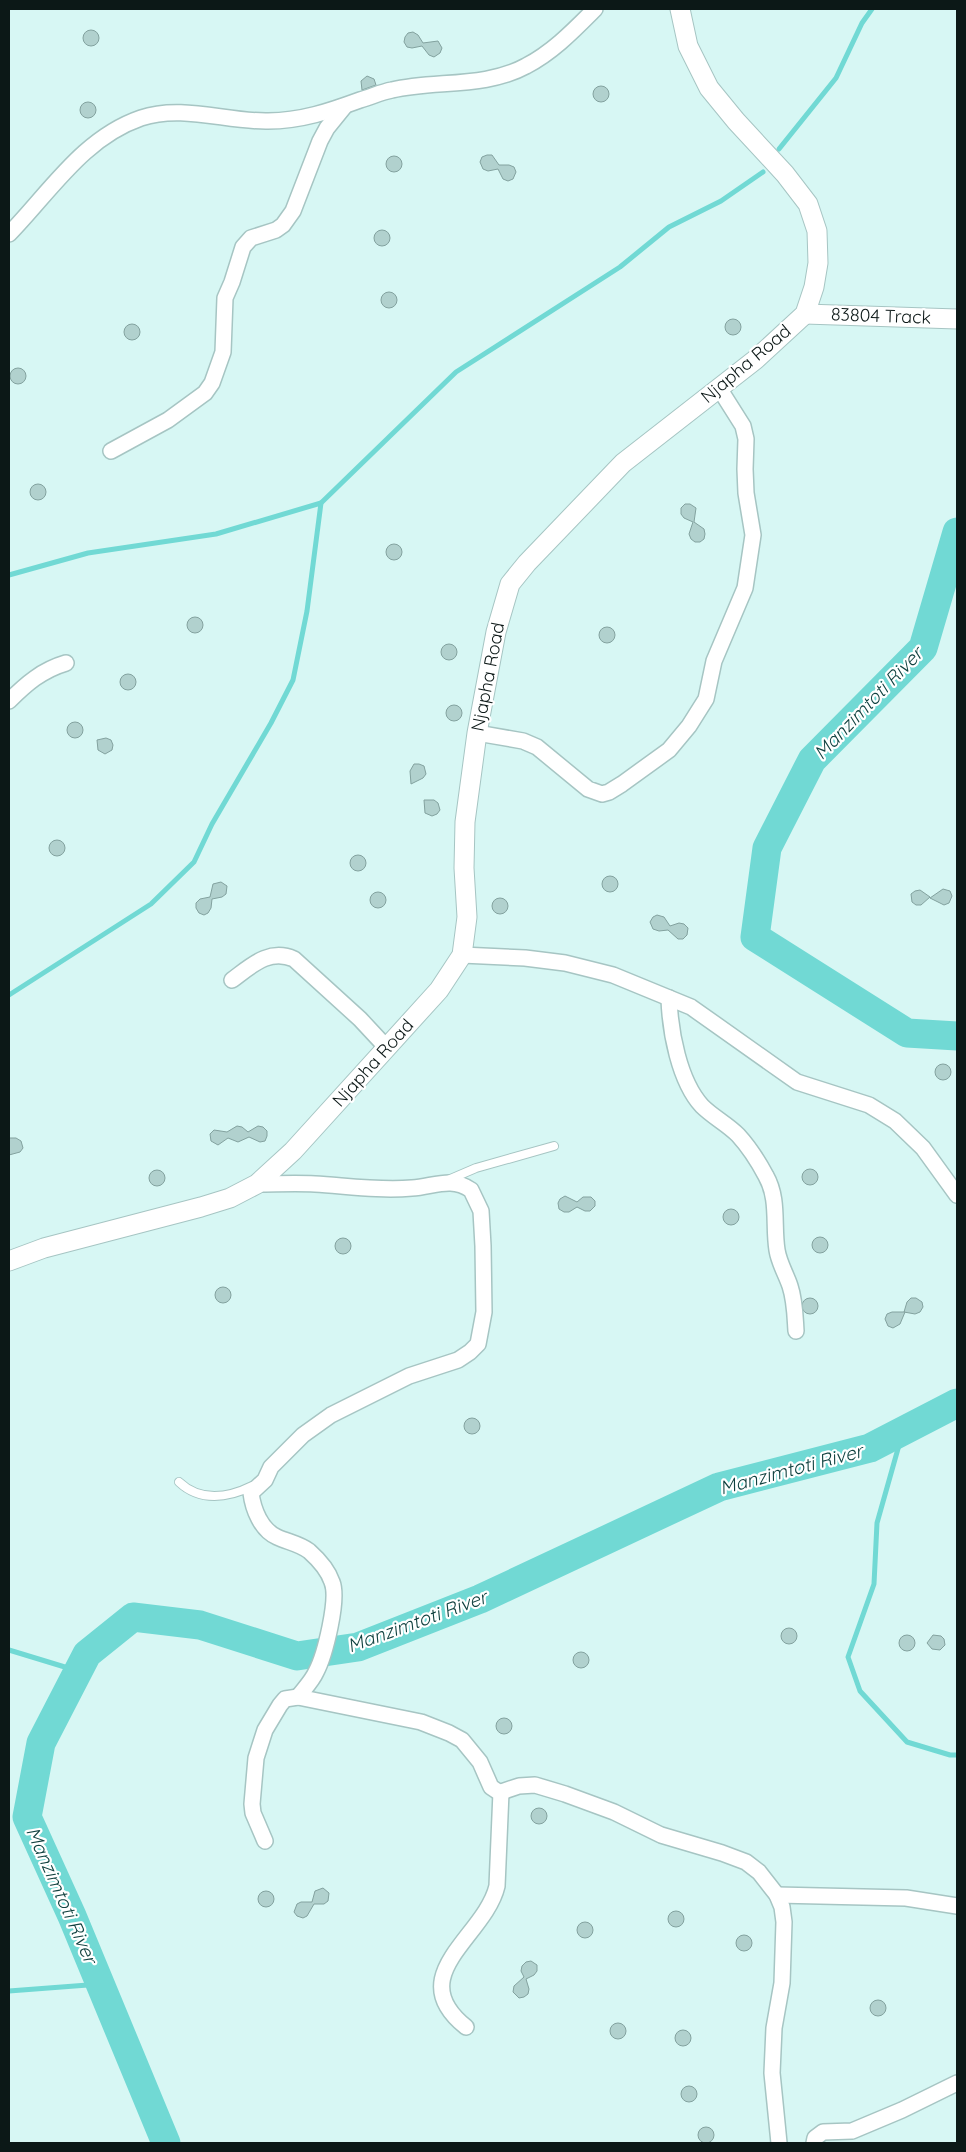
<svg xmlns="http://www.w3.org/2000/svg" width="966" height="2152" viewBox="0 0 966 2152" font-family="Quicksand,sans-serif">
  <style>
    .lines { fill: none; stroke-linecap: round; stroke-linejoin: round }
    .stream { stroke: #71d9d4; stroke-width: 5 }
    .river { stroke: #71d9d4; stroke-width: 29 }
    .building { fill: #b1d1ce; stroke: #83a29f }
    .service-casing { stroke: #a6c5c3; stroke-width: 10 }
    .minor-casing { stroke: #a6c5c3; stroke-width: 18 }
    .tertiary-casing { stroke: #a6c5c3; stroke-width: 21 }
    .service { stroke: #fff; stroke-width: 8 }
    .minor { stroke: #fff; stroke-width: 15 }
    .tertiary { stroke: #fff; stroke-width: 19 }
    .labels { text-anchor: middle; stroke-width: 4.5; stroke-linejoin: round; paint-order: stroke }
    .street-label { font-size: 18px; fill: #0c1817; stroke: #fff }
    .water-label { font-size: 19px; font-style: italic; fill: #114240; stroke: #fff }
  </style>
  <rect width="100%" height="100%" fill="#d7f7f4"/>
  <g class="lines">
    <g class="stream">
      <path d="M779 149 836 78 862 23 872 9"/>
      <path d="M9 575 88 553 216 534 321 503"/>
      <path d="M9 995 151 904 194 862 212 824 271 723 293 680 307 611 321 503 456 372 620 267 669 227 721 201 763 172"/>
      <path d="M903 1431 877 1523 874 1584 848 1657 860 1691 907 1742 950 1755H957"/>
      <path d="M9 1650 78 1671"/>
      <path d="M9 1991 101 1984"/>
    </g>
    <g class="river">
      <path d="M957 532 923 648 812 760 767 848 755 937 907 1033 957 1036"/>
      <path d="M166 2143 72 1916 27 1817 41 1743 87 1654 133 1617 200 1625 297 1656 358 1647 480 1599 719 1487 870 1448 957 1403"/>
    </g>
  </g>
  <g class="building">
    <circle cx="91" cy="38" r="8"/>
    <path d="M413 32 418 35 423 43 438 41 442 48 440 53 434 57 429 55 422 46 412 48 407 47 404 42 405 37 408 33Z"/>
    <path d="M367 76 374 79 376 85 362 90 361 81Z"/>
    <circle cx="601" cy="94" r="8"/>
    <circle cx="88" cy="110" r="8"/>
    <path d="M487 155H492L499 165H509L514 167 516 172 513 179 508 181 503 179 498 169 488 171 483 169 480 162 482 157Z"/>
    <circle cx="394" cy="164" r="8"/>
    <circle cx="382" cy="238" r="8"/>
    <circle cx="389" cy="300" r="8"/>
    <circle cx="733" cy="327" r="8"/>
    <circle cx="132" cy="332" r="8"/>
    <circle cx="18" cy="376" r="8"/>
    <circle cx="38" cy="492" r="8"/>
    <path d="M685 504H690L696 508 694 522 704 529 705 534 704 539 700 542H695L691 539 689 534 693 522 684 518 681 514V508Z"/>
    <circle cx="394" cy="552" r="8"/>
    <circle cx="195" cy="625" r="8"/>
    <circle cx="607" cy="635" r="8"/>
    <circle cx="449" cy="652" r="8"/>
    <circle cx="128" cy="682" r="8"/>
    <circle cx="454" cy="713" r="8"/>
    <circle cx="75" cy="730" r="8"/>
    <path d="M106 738 111 740 113 745 112 750 105 754 98 750 97 740Z"/>
    <path d="M414 764H419L424 766 426 774 423 778 411 784 410 771Z"/>
    <path d="M424 800H434L438 803 440 810 437 814 432 816 425 813Z"/>
    <circle cx="57" cy="848" r="8"/>
    <circle cx="358" cy="863" r="8"/>
    <circle cx="610" cy="884" r="8"/>
    <path d="M221 882 227 886 226 894 222 897 212 899 211 908 208 913 204 915 199 913 196 908V903L200 899 210 897 213 884Z"/>
    <path d="M943 889 950 891 952 896 949 903 944 905 930 898Z"/>
    <path d="M920 890 930 897 921 905H916L912 902 911 894 915 891Z"/>
    <circle cx="378" cy="900" r="8"/>
    <circle cx="500" cy="906" r="8"/>
    <path d="M657 915 664 917 670 926 679 923 684 924 688 928 687 935 683 939H678L668 930 659 931 653 929 650 922 653 917Z"/>
    <circle cx="943" cy="1072" r="8"/>
    <path d="M237 1126 242 1127 248 1132 258 1126 263 1127 267 1131V1136L265 1141 260 1142 249 1137 238 1142 228 1138 218 1145 211 1141 210 1134 214 1130 227 1132Z"/>
    <path d="M9 1138H16L21 1141 23 1148 20 1152 9 1155Z"/>
    <circle cx="810" cy="1177" r="8"/>
    <circle cx="157" cy="1178" r="8"/>
    <path d="M565 1196 577 1202 583 1197H591L595 1201V1206L590 1211H585L577 1207 569 1212H564L559 1209 558 1203 560 1199Z"/>
    <circle cx="731" cy="1217" r="8"/>
    <circle cx="820" cy="1245" r="8"/>
    <circle cx="343" cy="1246" r="8"/>
    <circle cx="223" cy="1295" r="8"/>
    <path d="M911 1298H916L922 1302 923 1307 920 1312 915 1314 904 1312 907 1302Z"/>
    <circle cx="810" cy="1306" r="8"/>
    <path d="M892 1312H905L900 1324 893 1328 888 1326 885 1319 887 1314Z"/>
    <circle cx="472" cy="1426" r="8"/>
    <circle cx="789" cy="1636" r="8"/>
    <circle cx="907" cy="1643" r="8"/>
    <path d="M933 1635 941 1636 944 1639 945 1645 940 1650 932 1649 927 1643Z"/>
    <circle cx="581" cy="1660" r="8"/>
    <circle cx="504" cy="1726" r="8"/>
    <circle cx="539" cy="1816" r="8"/>
    <path d="M323 1888 329 1893 328 1901 324 1904H314L307 1916 303 1918 297 1916 294 1912 297 1904 301 1902H312L315 1891Z"/>
    <circle cx="266" cy="1899" r="8"/>
    <circle cx="676" cy="1919" r="8"/>
    <circle cx="585" cy="1930" r="8"/>
    <circle cx="744" cy="1943" r="8"/>
    <path d="M531 1961 537 1965V1971L534 1975 526 1979 529 1989 528 1994 524 1997 519 1998 513 1992 514 1986 524 1977 521 1971 522 1966 526 1962Z"/>
    <circle cx="878" cy="2008" r="8"/>
    <circle cx="618" cy="2031" r="8"/>
    <circle cx="683" cy="2038" r="8"/>
    <circle cx="689" cy="2094" r="8"/>
    <circle cx="706" cy="2135" r="8"/>
  </g>
  <g class="lines">
    <defs>
      <g id="service">
        <path d="M448 1180 476 1168 554 1146"/>
        <path d="M179 1482C200 1502 228 1498 252 1486"/>
      </g>
      <g id="minor">
        <path d="M9 234C50 192 83 138 141 118 182 104 227 122 268 121 301 121 330 111 360 100 371 97 381 92 392 90 435 80 486 88 526 66 553 52 574 30 595 9"/>
        <path d="M111 451 168 420 205 393 212 383 223 352 225 298 232 282 243 247 251 238 276 230 283 225 293 211 320 141 327 128 344 107"/>
        <path d="M9 701C26 684 42 670 66 663"/>
        <path d="M477 733 523 741 537 747 588 789 602 794 609 792 622 784 669 750 689 726 706 699 714 661 745 588 753 535 746 493 745 469 746 439 743 426 719 388"/>
        <path d="M462 955 525 958 565 963 613 975 691 1007 797 1082 869 1105 895 1121 923 1148 957 1195"/>
        <path d="M232 980C251 966 269 948 294 959L360 1019 387 1048"/>
        <path d="M669 998C670 1031 679 1081 702 1106 713 1117 727 1124 738 1135 749 1147 758 1161 766 1176 779 1199 773 1225 777 1250 779 1263 786 1274 790 1286 795 1301 795 1316 796 1331"/>
        <path d="M257 1184C276 1184 296 1183 315 1184 347 1186 380 1191 412 1188 433 1187 451 1176 471 1190L481 1211 483 1246 484 1312 478 1344 470 1352 458 1360 409 1376 331 1415 303 1435 271 1467 265 1480 251 1493C253 1509 261 1530 277 1537 288 1542 300 1544 309 1551 318 1559 328 1570 332 1582 339 1599 325 1655 316 1672 312 1681 304 1689 298 1697"/>
        <path d="M265 1841 253 1813 252 1804 256 1758 265 1730 280 1705 285 1699 298 1697 421 1722 449 1733 462 1740 480 1762 491 1787 497 1791 501 1792 519 1786 535 1785 565 1794 614 1812 661 1835 722 1853 746 1862 759 1872 777 1895 782 1907 784 1922 782 1983 774 2028 772 2073 779 2143"/>
        <path d="M777 1895 906 1898 957 1906"/>
        <path d="M466 2027C401 1975 485 1937 497 1886L501 1792"/>
        <path d="M814 2143 815 2138 823 2132 852 2131 902 2110 957 2083"/>
      </g>
      <g id="tertiary">
        <path d="M805 314 957 319"/>
        <path d="M9 1261 44 1248 201 1207 230 1198 257 1184 293 1151 439 990 462 955 467 917 464 868 465 822 477 733 496 632 510 584 527 563 623 463 755 360 805 314 814 287 818 263 817 231 808 204 785 174 736 121 709 88 688 46 680 9"/>
      </g>
    </defs>
    <use href="#service" class="service-casing"/>
    <use href="#minor" class="minor-casing"/>
    <use href="#tertiary" class="tertiary-casing"/>
    <use href="#service" class="service"/>
    <use href="#minor" class="minor"/>
    <use href="#tertiary" class="tertiary"/>
  </g>
  <g class="labels">
    <g class="street-label">
      <text transform="translate(881 316) rotate(2)" y="6">83804 Track</text>
      <text transform="translate(746 364) rotate(-40)" y="6">Njapha Road</text>
      <text transform="translate(488 677) rotate(-79)" y="6">Njapha Road</text>
      <text transform="translate(373 1063) rotate(-48)" y="6">Njapha Road</text>
    </g>
    <g class="water-label">
      <text transform="translate(868 703) rotate(-46)" y="7">Manzimtoti River</text>
      <text transform="translate(791 1469) rotate(-15)" y="7">Manzimtoti River</text>
      <text transform="translate(417 1621) rotate(-20)" y="7">Manzimtoti River</text>
      <text transform="translate(62 1895) rotate(66)" y="7">Manzimtoti River</text>
    </g>
  </g>
  <rect width="966" height="2152" fill="none" stroke="#0c1817" stroke-width="20"/>
</svg>
